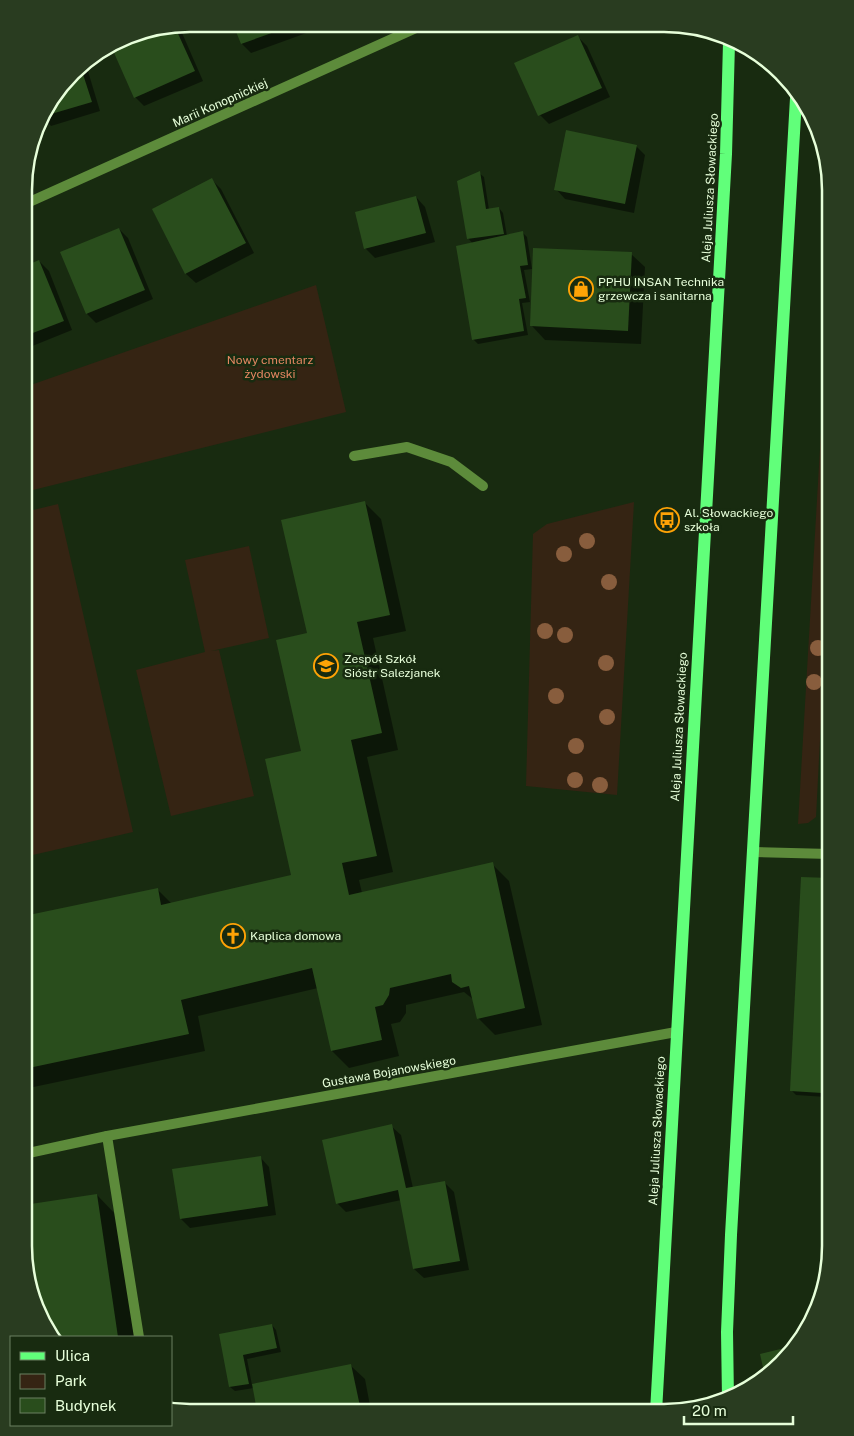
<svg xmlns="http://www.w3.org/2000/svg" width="854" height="1436" viewBox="0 0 854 1436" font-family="'Public Sans',sans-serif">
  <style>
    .green { fill: #352413 }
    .shadow { fill: #0007 }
    .building { fill: #294d1c }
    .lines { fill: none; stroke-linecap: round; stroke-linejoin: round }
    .lane { stroke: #5d8b3b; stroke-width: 10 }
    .street { stroke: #5d8b3b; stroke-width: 10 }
    .primary { stroke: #61ff7a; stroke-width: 12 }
    .tree { fill: #885d3d }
    .labels { text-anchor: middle; stroke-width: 5; stroke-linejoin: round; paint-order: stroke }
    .street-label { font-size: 12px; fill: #e7ffda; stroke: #182b10 }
    .poi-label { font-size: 12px; fill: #e7ffda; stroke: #182b10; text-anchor: start }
    .park-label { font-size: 12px; fill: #e38662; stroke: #182b10 }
    .rim { fill: none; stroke: #e7ffda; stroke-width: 2.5 }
  </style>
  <rect width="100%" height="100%" fill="#182b10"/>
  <g class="green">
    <path d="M830 278V547L816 817 808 823 798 824Z"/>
    <path d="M316 285 346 412 25 492V387Z"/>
    <path d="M634 502 617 795 526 786 533 534 547 524Z"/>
    <path d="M58 504 133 832 24 857 25 512Z"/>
    <path d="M249 546 269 638 211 651 219 650 254 796 171 816 136 670 205 652 185 560Z"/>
  </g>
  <g class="shadow">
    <path d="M235 24H310L312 31 251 53 242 44Z"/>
    <path d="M179 26 203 81 144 106 135 97 127 36Z"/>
    <path d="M577 36 587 46 610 97 549 124 540 115Z"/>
    <path d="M83 64 87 68 100 111 51 126 42 116Z"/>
    <path d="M636 146 645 155 634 213 565 199 556 189Z"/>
    <path d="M479 173 484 177 489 210 499 208 503 213 507 236 522 232 527 237 532 269 524 270 530 302 522 303 528 335 478 344 473 339V244L468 238Z"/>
    <path d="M212 180 221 189 254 253 196 283 186 274 153 210Z"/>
    <path d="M416 197 425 207 435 242 375 258 365 248Z"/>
    <path d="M119 229 128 238 153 299 96 323 87 314Z"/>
    <path d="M631 254 645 267 641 344 545 340 532 326Z"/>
    <path d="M39 261 49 271 72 330 25 349V267Z"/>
    <path d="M364 502 381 519 406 631 373 638 398 750 367 757 393 872 359 880 362 893 492 864 509 881 542 1025 495 1035 478 1018 474 1000 464 992 406 1005V1013L400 1022 391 1024 399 1056 349 1068 332 1051 318 988 198 1016 205 1051 24 1089V917L157 889 172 904 293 876 302 752 308 634Z"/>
    <path d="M802 878 830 879V1004L826 1097 796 1095 792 1091Z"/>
    <path d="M391 1126 401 1135 413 1188 444 1182 454 1192 469 1270 424 1278 414 1269 401 1200 346 1212 337 1203Z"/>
    <path d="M260 1157 269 1167 276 1215 190 1228 181 1219Z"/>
    <path d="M97 1195 118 1217 136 1337H58L36 1309 24 1246V1206Z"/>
    <path d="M272 1325 276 1330 281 1352 247 1359 252 1385 351 1366 365 1379 371 1411H258L254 1388 235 1391 230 1387 221 1335Z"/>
  </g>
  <g class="building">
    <path d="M233 24H297L241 44Z"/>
    <path d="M175 27 195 71 134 98 111 46 127 36Z"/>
    <path d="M578 35 602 88 538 116 514 63Z"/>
    <path d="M80 65 92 102 41 117V116Z"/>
    <path d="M566 130 637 145 625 204 554 190Z"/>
    <path d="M480 171 486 209 499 207 504 234 467 239 457 181Z"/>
    <path d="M212 178 246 243 185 274 152 209Z"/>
    <path d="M416 196 426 233 364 249 355 212Z"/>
    <path d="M119 228 145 290 86 314 60 252Z"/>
    <path d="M523 231 528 265 520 266 526 298 519 299 524 331 472 340 456 246Z"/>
    <path d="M533 248 632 252 628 331 530 326Z"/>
    <path d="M39 260 64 321 25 336V266Z"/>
    <path d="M365 501 390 615 357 622 382 733 351 740 377 856 342 863 349 895 493 862 525 1008 477 1019 469 986 461 988 452 982 451 974 390 988 389 995 383 1005 375 1007 382 1040 331 1051 312 968 181 1000 189 1034 24 1069V916L158 888 161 905 291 875 265 759 301 751 276 640 307 633 281 520Z"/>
    <path d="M801 877 830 878 822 1093 790 1091Z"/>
    <path d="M392 1124 406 1188 445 1181 460 1261 413 1269 398 1190 336 1204 322 1140Z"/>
    <path d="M261 1156 268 1206 180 1219 172 1169Z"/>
    <path d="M97 1194 118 1337H58L36 1309 24 1246V1205Z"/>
    <path d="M272 1324 277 1348 243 1355 249 1384 229 1387 219 1334Z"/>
    <path d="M797 1345 796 1347 764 1372 760 1354Z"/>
    <path d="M351 1364 361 1411H257L252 1384Z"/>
  </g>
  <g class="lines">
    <g class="lane">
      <path d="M354 456 407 447 451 462 483 486"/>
      <path d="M753 852 830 854"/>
      <path d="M828 854 830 808"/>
    </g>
    <g class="street">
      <path d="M25 204 425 24"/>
      <path d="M107 1136 139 1337"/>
      <path d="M24 1154 107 1136 676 1032"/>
    </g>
    <g class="primary">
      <path d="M728 1399 727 1332 731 1235 796 98"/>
      <path d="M656 1412 726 154 729 43"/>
    </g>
  </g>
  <g class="tree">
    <circle cx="587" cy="541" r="8"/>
    <circle cx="564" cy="554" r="8"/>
    <circle cx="609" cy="582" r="8"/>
    <circle cx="545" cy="631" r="8"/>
    <circle cx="565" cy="635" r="8"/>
    <circle cx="818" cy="648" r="8"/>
    <circle cx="606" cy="663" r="8"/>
    <circle cx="814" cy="682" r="8"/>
    <circle cx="556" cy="696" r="8"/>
    <circle cx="607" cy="717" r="8"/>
    <circle cx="576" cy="746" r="8"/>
    <circle cx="575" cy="780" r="8"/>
    <circle cx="600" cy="785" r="8"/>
  </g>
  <defs>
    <symbol id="shop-ring" viewBox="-11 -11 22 22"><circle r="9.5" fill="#182b10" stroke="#ffa306" stroke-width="1.5"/><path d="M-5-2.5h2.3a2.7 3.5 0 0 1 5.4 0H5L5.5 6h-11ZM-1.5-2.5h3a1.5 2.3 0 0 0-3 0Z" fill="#ffa306"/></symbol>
    <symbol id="bus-ring" viewBox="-11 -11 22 22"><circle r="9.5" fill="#182b10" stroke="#ffa306" stroke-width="1.5"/><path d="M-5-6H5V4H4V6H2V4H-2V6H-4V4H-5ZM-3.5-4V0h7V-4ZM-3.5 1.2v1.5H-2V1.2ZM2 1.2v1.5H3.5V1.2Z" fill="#ffa306"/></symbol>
    <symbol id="school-ring" viewBox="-11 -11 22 22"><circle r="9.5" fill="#182b10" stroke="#ffa306" stroke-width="1.5"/><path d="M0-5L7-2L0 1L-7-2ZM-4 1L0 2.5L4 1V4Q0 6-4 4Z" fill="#ffa306"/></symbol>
    <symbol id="church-ring" viewBox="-11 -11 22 22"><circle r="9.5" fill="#182b10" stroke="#ffa306" stroke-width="1.5"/><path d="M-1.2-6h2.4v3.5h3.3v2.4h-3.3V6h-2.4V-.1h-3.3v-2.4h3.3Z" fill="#ffa306"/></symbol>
  </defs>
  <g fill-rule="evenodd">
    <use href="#shop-ring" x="567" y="275" width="28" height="28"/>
    <use href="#bus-ring" x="653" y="506" width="28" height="28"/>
    <use href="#school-ring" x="312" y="652" width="28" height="28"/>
    <use href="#church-ring" x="219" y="922" width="28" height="28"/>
  </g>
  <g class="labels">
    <g class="street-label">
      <text transform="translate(220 103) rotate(-24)" y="4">Marii Konopnickiej</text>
      <text transform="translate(710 188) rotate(-87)" y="4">Aleja Juliusza Słowackiego</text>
      <text transform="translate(679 727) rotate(-87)" y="4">Aleja Juliusza Słowackiego</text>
      <text transform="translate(389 1072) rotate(-10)" y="4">Gustawa Bojanowskiego</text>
      <text transform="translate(657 1131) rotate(-87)" y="4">Aleja Juliusza Słowackiego</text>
    </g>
    <g class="poi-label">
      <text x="598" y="286">PPHU INSAN Technika<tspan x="598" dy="14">grzewcza i sanitarna</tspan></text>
      <text x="684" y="517">Al. Słowackiego<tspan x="684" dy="14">szkoła</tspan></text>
      <text x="344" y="663">Zespół Szkół<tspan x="344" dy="14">Sióstr Salezjanek</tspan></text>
      <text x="250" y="940">Kaplica domowa</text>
    </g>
    <g class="park-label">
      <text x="270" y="364">Nowy cmentarz<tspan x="270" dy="14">żydowski</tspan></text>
    </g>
  </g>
  <path d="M0 0H854V1436H0ZM190 32H664A158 158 0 0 1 822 190V1246A158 158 0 0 1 664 1404H190A158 158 0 0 1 32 1246V190A158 158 0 0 1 190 32Z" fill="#293c20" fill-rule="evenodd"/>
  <path class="rim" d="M190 32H664A158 158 0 0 1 822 190V1246A158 158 0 0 1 664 1404H190A158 158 0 0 1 32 1246V190A158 158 0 0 1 190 32Z"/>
  <rect x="10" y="1336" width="162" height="90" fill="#182b10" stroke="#6b8061"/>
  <rect x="20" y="1352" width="25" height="8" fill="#61ff7a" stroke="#6b8061"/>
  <text x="55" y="1361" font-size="15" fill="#e7ffda">Ulica</text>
  <rect x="20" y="1374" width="25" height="15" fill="#352413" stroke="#6b8061"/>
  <text x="55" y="1386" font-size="15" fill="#e7ffda">Park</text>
  <rect x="20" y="1398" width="25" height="15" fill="#294d1c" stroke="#6b8061"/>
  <text x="55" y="1411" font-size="15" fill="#e7ffda">Budynek</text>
  <path d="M684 1416v8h109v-8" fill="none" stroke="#e7ffda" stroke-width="2.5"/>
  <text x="692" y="1416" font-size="15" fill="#e7ffda" stroke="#182b10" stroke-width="4" paint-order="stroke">20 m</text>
</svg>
